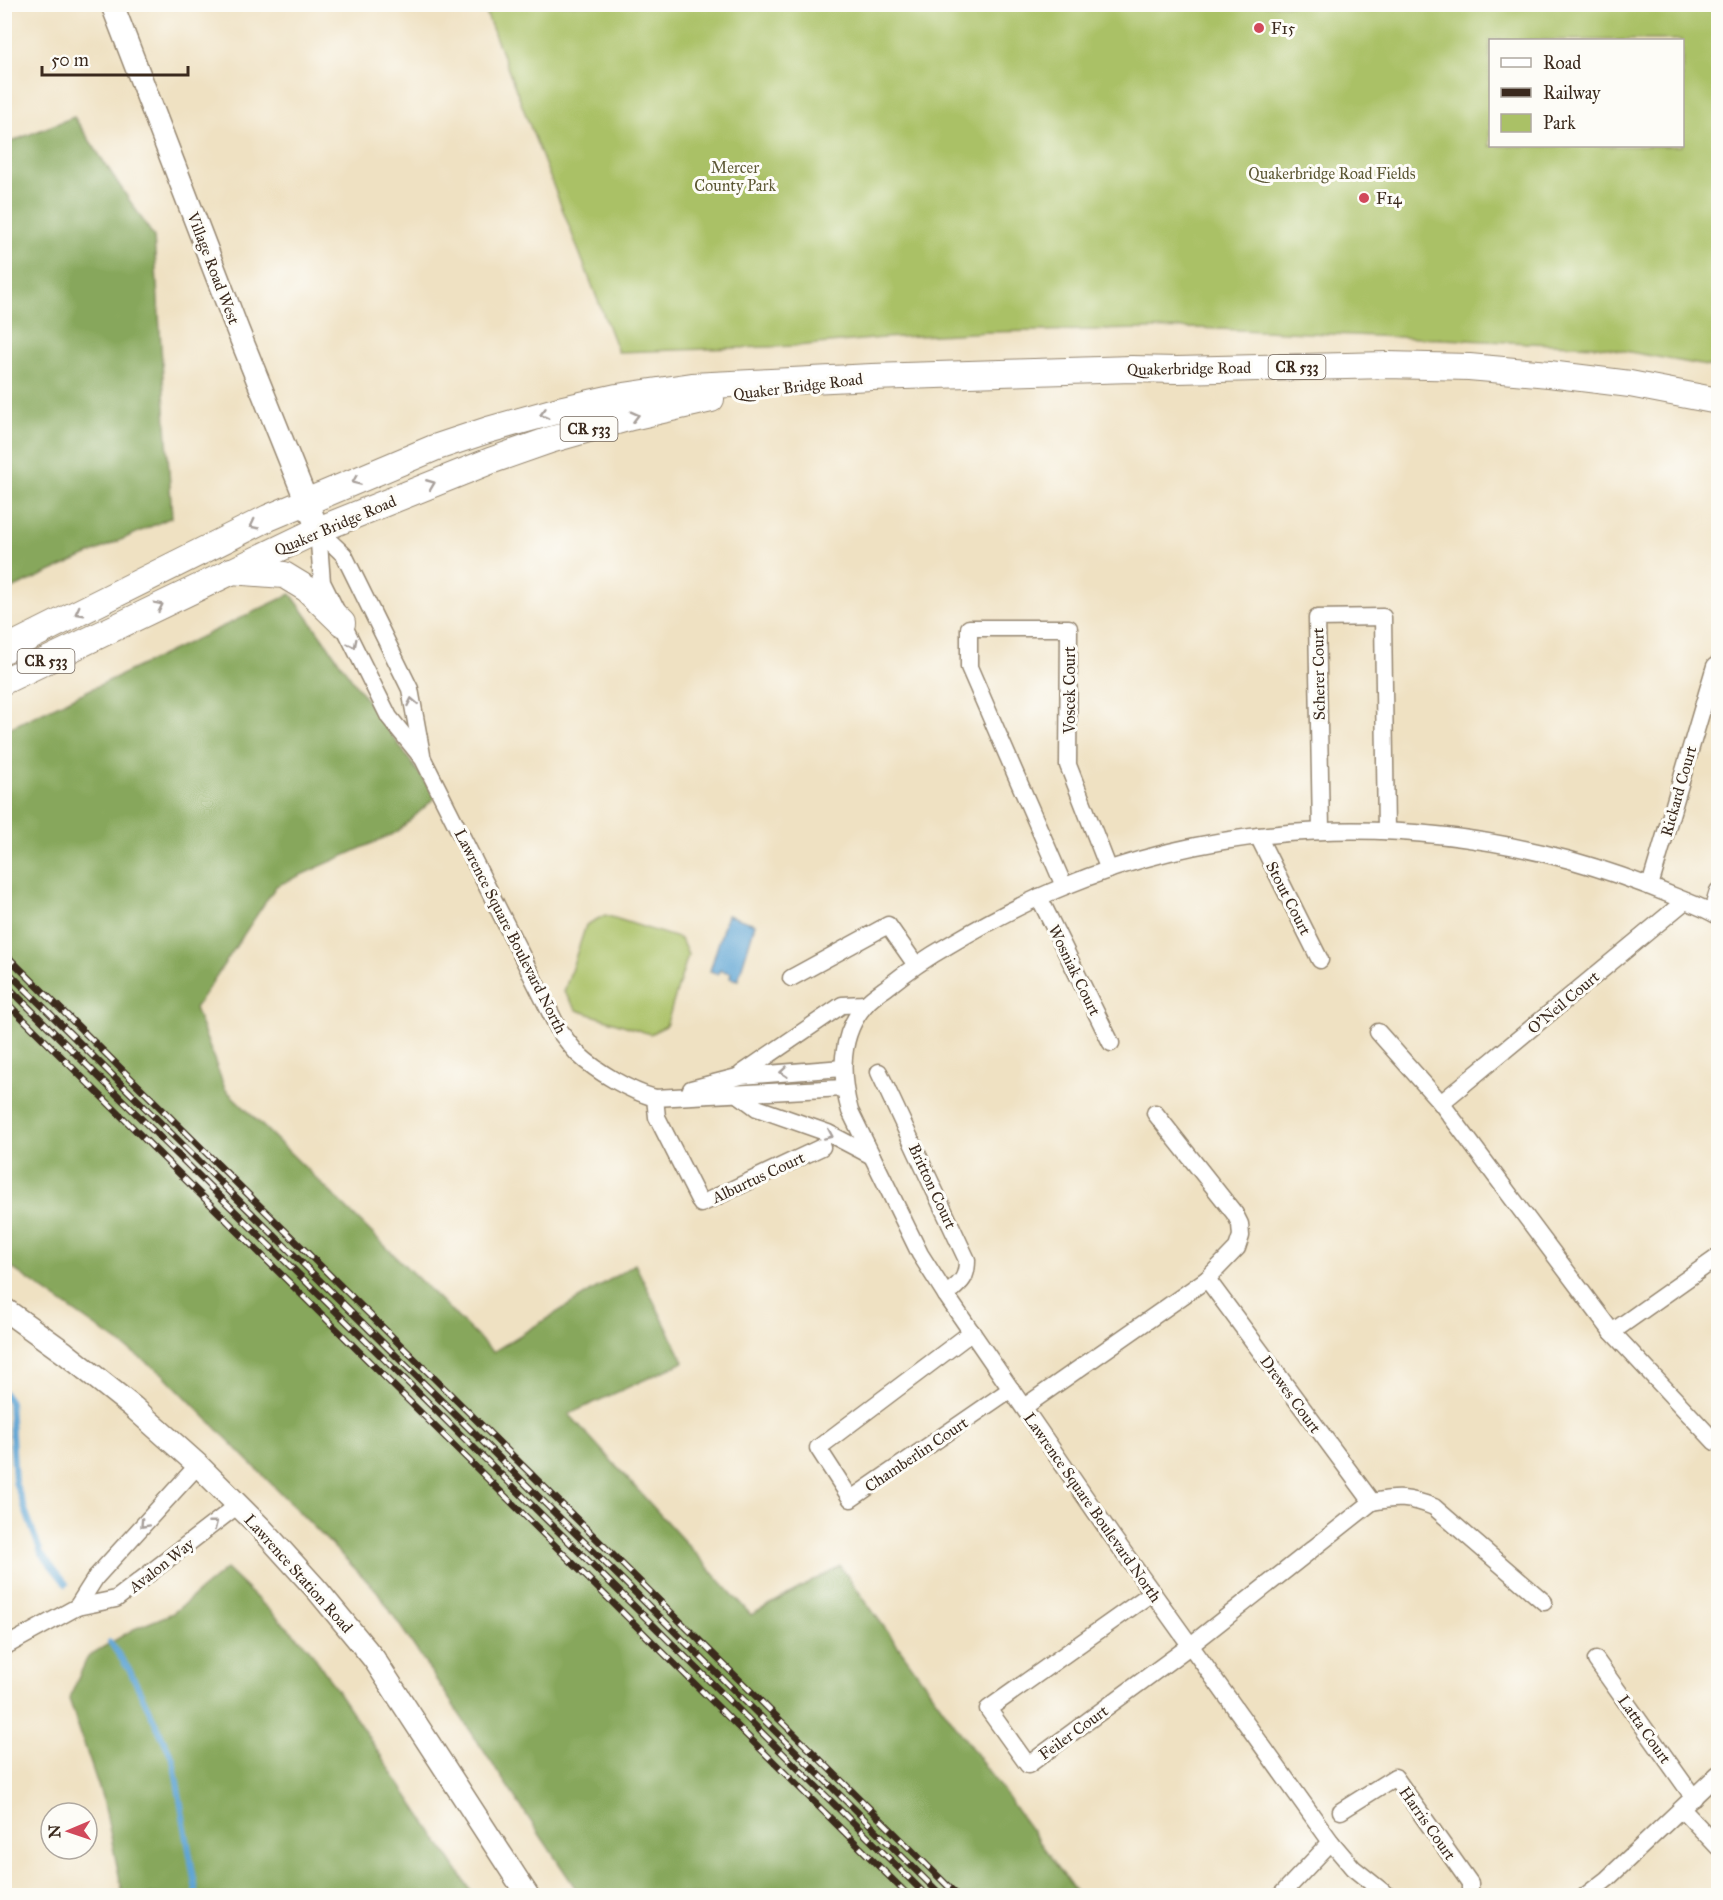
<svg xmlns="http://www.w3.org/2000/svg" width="1723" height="1900" viewBox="0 0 1723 1900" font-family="'IM FELL Great Primer',serif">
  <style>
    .green { fill: #aac166; stroke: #727642; stroke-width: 1.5; fill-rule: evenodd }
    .forest { fill: #87a75b; stroke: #61683c; stroke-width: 1.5 }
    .water { fill: #5ea5d4; stroke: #4c6879; stroke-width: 1.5 }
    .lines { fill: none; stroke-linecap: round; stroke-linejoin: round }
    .stream { stroke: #5ea5d4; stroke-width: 6 }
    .street-casing { stroke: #958670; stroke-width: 19 }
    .secondary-casing { stroke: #958670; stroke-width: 25 }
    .primary-casing { stroke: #958670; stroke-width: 28 }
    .street { stroke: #fff; stroke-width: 16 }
    .secondary { stroke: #fff; stroke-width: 22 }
    .primary { stroke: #fff; stroke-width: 26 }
    .rail-casing { stroke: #3b2a1e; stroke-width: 7 }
    .rail { stroke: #fdfcf7; stroke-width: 4.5; stroke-dasharray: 14; stroke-linecap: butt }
    .oneway { stroke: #a79f9a }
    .poi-dot { fill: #d1495b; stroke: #fdfcf7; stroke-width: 2 }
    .labels { text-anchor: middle; stroke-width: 6; stroke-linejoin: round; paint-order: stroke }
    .shield { fill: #fdfcf7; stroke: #75695f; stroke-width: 1.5 }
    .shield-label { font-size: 15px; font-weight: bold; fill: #3b2a1e }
    .poi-label { font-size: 16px; fill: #3b2a1e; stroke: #fdfcf7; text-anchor: start }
    .park-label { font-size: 16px; fill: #5c5734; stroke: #fdfcf7 }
    .street-label { font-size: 16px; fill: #3b2a1e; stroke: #fdfcf7 }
  </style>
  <rect width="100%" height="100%" fill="#fdfcf7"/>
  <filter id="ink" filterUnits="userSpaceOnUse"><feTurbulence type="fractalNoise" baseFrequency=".0167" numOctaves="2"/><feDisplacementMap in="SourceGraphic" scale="12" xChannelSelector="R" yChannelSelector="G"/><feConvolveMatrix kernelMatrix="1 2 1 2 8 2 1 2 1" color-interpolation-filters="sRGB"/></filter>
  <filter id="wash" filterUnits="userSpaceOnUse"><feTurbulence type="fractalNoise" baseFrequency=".008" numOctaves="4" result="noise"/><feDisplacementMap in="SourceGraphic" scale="24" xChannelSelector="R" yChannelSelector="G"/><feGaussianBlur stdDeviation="1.35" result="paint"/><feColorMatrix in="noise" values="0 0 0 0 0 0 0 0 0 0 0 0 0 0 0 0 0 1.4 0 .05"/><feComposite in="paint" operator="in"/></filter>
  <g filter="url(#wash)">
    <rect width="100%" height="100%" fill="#efe1c2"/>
    <g class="green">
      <path d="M483 5H1718V368L1597 346 1197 328 989 332 883 338 796 346 618 352ZM1682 40V146H1490V40Z"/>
      <path d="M605 915 681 939 688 955 666 1026 650 1034 577 1010 564 992 586 925Z"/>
    </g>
    <g class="forest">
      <path d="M74 117 154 237 172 517 5 592V144Z"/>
      <path d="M291 594 436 797 397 832 276 886 195 1008 225 1089 493 1352 635 1264 684 1362 569 1414 751 1615 840 1566 1078 1895H580L377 1591 162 1373 5 1263V730Z"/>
      <path d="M226 1569 308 1647 474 1895H123L104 1803 69 1699 88 1656 134 1629 173 1613Z"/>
    </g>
    <path class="water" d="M727 915 755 924 738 980 730 978 731 973 720 970 718 974 710 971Z"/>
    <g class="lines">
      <g class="stream">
        <path d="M4 1392 10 1403 15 1482 41 1553 66 1584"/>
        <path d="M110 1642 130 1671 173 1759 197 1896"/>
      </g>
    </g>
  </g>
  <g filter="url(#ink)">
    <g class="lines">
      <defs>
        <g id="street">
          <path d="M318 530 322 582 389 717 423 759 560 1032C566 1039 571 1047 578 1054 597 1072 630 1091 655 1098L844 1088"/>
          <path d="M318 530 344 555 410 689 422 755"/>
          <path d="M1321 830 1317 618 1383 617 1386 831"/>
          <path d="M1258 836 1320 960"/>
          <path d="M1064 886 969 667V628H1069L1068 765 1109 870"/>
          <path d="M1650 886 1715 666 1718 667"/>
          <path d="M1039 897 1111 1043"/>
          <path d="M1712 911 1718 891"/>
          <path d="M791 978 888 925 916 965"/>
          <path d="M1378 1032 1441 1103 1612 1332 1715 1442"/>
          <path d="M879 1072 967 1260C967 1280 960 1283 946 1295"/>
          <path d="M741 1074 842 1005 866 1004"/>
          <path d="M691 1089 741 1076 843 1068"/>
          <path d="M738 1094 757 1108 828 1133 872 1156"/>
          <path d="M655 1098 657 1117 701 1204 822 1147"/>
          <path d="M1441 1103 1685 901"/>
          <path d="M1207 1279 1372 1502"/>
          <path d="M972 1332 818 1448 851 1499 1011 1389"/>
          <path d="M1612 1332 1718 1257"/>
          <path d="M1024 1407 1207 1279 1237 1248 1241 1236 1240 1224 1235 1214 1155 1113"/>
          <path d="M1153 1592 988 1709 1028 1765 1191 1645 1372 1502C1397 1497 1409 1497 1434 1507L1544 1602"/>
          <path d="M77 1607 96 1577 198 1465"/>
          <path d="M4 1647 77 1607 116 1599 238 1505"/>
          <path d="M1596 1660 1694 1798"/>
          <path d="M1682 1809 1718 1847"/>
          <path d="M1341 1811 1395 1777 1470 1883V1896"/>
          <path d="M1280 1896 1331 1842"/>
          <path d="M1388 1896 1353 1868 1331 1842 1112 1536 946 1295 920 1254 850 1111C840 1076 839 1034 866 1004 871 998 879 993 886 988 906 972 926 958 949 945 986 923 1023 903 1063 887 1223 820 1403 815 1570 860 1606 870 1642 883 1676 897 1690 903 1705 908 1718 916"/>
          <path d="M1585 1896 1607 1879 1718 1774"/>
        </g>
        <g id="secondary">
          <path d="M112 4 238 331 318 530"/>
          <path d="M4 1309 65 1353 133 1407 198 1465 260 1527 318 1591 374 1659 528 1896"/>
        </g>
        <g id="primary">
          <path d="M231 571 284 575 307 589 342 623"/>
          <path d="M4 650 268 518 434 448 488 430 559 410 617 397 692 386 872 377 1132 369 1177 370 1387 365 1469 367 1549 374 1630 384 1718 401"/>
          <path d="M4 681 318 530 490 461 550 440 631 417 711 399"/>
        </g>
      </defs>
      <use href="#street" class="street-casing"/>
      <use href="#secondary" class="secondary-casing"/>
      <use href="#primary" class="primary-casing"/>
      <use href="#street" class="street"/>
      <use href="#secondary" class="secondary"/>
      <use href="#primary" class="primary"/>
      <defs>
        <g id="rail">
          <path d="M4 953 958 1896"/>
          <path d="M4 968 942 1896"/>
          <path d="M4 983 927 1896"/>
          <path d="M4 1000 909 1896"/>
        </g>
      </defs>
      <use href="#rail" class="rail-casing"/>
      <use href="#rail" class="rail"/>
    </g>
    <defs><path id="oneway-chevron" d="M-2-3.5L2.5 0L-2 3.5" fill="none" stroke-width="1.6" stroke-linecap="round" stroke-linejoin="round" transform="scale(1.5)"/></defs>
    <g class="oneway">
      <use href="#oneway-chevron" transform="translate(544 414) rotate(165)"/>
      <use href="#oneway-chevron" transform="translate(635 416) rotate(-14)"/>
      <use href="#oneway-chevron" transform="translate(356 481) rotate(157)"/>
      <use href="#oneway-chevron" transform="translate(431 484) rotate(-22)"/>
      <use href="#oneway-chevron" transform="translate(254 525) rotate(153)"/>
      <use href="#oneway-chevron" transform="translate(159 606) rotate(-26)"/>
      <use href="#oneway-chevron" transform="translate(79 612) rotate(153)"/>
      <use href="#oneway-chevron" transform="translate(353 644) rotate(63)"/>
      <use href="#oneway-chevron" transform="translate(412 702) rotate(-101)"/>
      <use href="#oneway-chevron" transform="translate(784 1072) rotate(175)"/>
      <use href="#oneway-chevron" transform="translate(829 1135) rotate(24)"/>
      <use href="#oneway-chevron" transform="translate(144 1524) rotate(133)"/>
      <use href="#oneway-chevron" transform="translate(214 1524) rotate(-38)"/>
    </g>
  </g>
  <g class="poi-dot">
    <circle cx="1259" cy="28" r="6"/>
    <circle cx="1364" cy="198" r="6"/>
  </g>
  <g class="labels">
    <g class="shield">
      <rect x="1268.5" y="355" width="57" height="24" rx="4.5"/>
      <rect x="560.5" y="417" width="57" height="24" rx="4.5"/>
      <rect x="17.5" y="649" width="57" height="24" rx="4.5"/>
    </g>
    <g class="shield-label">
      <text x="1297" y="372">CR 533</text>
      <text x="589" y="434">CR 533</text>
      <text x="46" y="666">CR 533</text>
    </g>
    <g class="poi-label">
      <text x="1271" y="34">F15</text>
      <text x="1376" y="204">F14</text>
    </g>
    <g class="park-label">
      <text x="735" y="173">Mercer<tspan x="735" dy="18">County Park</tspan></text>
      <text x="1332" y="179">Quakerbridge Road Fields</text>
    </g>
    <g class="street-label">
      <text transform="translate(214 268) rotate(69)" y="6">Village Road West</text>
      <text transform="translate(1189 368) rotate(-1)" y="6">Quakerbridge Road</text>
      <text transform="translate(798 386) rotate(-7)" y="6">Quaker Bridge Road</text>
      <text transform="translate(335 525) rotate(-23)" y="6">Quaker Bridge Road</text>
      <text transform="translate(1318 674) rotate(-91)" y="6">Scherer Court</text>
      <text transform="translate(1069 690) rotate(-90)" y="6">Voscek Court</text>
      <text transform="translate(1678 791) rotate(-74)" y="6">Rickard Court</text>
      <text transform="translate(1289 898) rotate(63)" y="6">Stout Court</text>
      <text transform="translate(511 931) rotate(63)" y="6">Lawrence Square Boulevard North</text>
      <text transform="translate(1075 970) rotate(64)" y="6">Wosniak Court</text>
      <text transform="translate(1563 1002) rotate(-40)" y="6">O'Neil Court</text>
      <text transform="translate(758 1177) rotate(-25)" y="6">Alburtus Court</text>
      <text transform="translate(933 1186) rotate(65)" y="6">Britton Court</text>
      <text transform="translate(1291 1394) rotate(54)" y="6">Drewes Court</text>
      <text transform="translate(916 1454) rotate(-34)" y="6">Chamberlin Court</text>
      <text transform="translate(1093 1507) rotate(55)" y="6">Lawrence Square Boulevard North</text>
      <text transform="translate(161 1565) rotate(-38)" y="6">Avalon Way</text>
      <text transform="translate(299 1573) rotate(48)" y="6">Lawrence Station Road</text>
      <text transform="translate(1645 1729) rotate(55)" y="6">Latta Court</text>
      <text transform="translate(1073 1732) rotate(-36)" y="6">Feiler Court</text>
      <text transform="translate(1428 1823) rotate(55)" y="6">Harris Court</text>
    </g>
  </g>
  <rect width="1723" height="1900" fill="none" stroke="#fdfcf7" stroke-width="24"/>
  <rect x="1489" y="39" width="195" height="108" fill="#fdfcf7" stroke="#afa8a0" stroke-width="1.5"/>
  <rect x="1501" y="58" width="30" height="9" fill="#ffffff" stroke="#afa8a0" stroke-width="1.5"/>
  <text x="1543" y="69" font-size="18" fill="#3b2a1e">Road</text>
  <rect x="1501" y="88" width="30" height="9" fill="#3b2a1e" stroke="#afa8a0" stroke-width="1.5"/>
  <text x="1543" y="99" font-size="18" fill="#3b2a1e">Railway</text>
  <rect x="1501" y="114" width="30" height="18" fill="#aac166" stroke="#afa8a0" stroke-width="1.5"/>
  <text x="1543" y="129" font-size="18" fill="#3b2a1e">Park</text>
  <g transform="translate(69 1831) rotate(268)"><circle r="28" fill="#fdfcf7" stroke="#afa8a0" stroke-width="1.5"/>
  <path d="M0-4.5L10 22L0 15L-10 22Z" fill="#d1495b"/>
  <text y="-9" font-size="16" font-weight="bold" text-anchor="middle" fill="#3b2a1e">N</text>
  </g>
  <path d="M42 66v9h146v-9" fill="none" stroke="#3b2a1e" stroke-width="3"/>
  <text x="51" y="66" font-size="18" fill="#3b2a1e" stroke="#fdfcf7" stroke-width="4.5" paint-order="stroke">50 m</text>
</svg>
